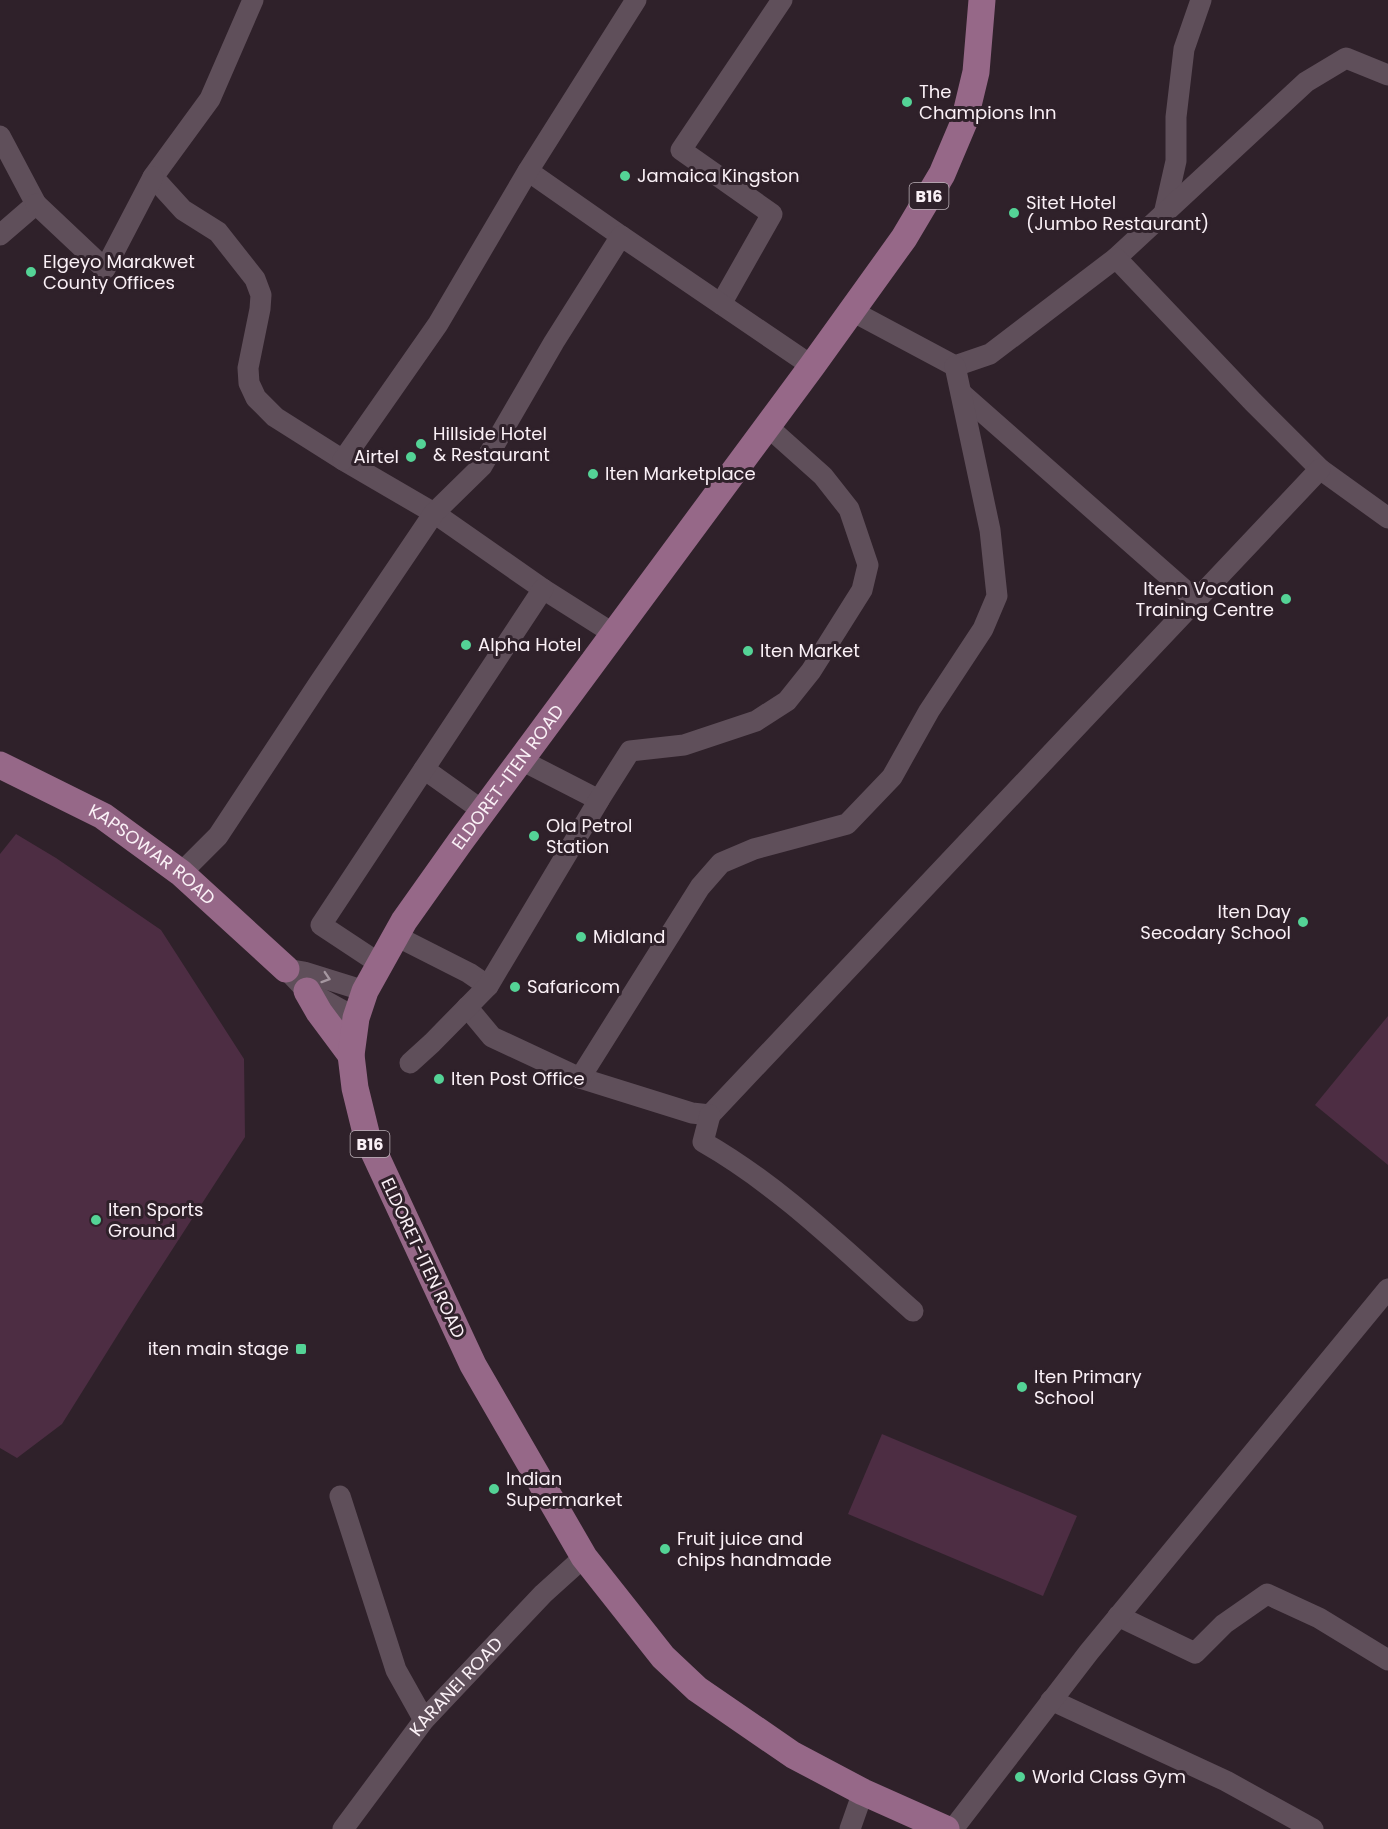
<svg xmlns="http://www.w3.org/2000/svg" width="1388" height="1829" viewBox="0 0 1388 1829" font-family="Poppins,sans-serif">
  <style>
    .green { fill: #4d2d43 }
    .lines { fill: none; stroke-linecap: round; stroke-linejoin: round }
    .minor { stroke: #5f4f5a; stroke-width: 21 }
    .major { stroke: #966888; stroke-width: 27 }
    .oneway { stroke: #a597a0 }
    .poi-dot { fill: #54d396; stroke: #2f212a; stroke-width: 2 }
    .labels { text-anchor: middle; stroke-width: 6; stroke-linejoin: round; paint-order: stroke }
    .shield { fill: #2f212a; stroke: #bdb2b9; stroke-width: 1.5 }
    .shield-label { font-size: 16px; font-weight: bold; fill: #faf0f6 }
    .poi-label { font-size: 18px; fill: #faf0f6; stroke: #2f212a; text-anchor: start }
    .street-label { font-size: 18px; fill: #faf0f6; stroke: #2f212a }
  </style>
  <rect width="100%" height="100%" fill="#2f212a"/>
  <g class="green">
    <path d="M16 834 56 858 161 930 244 1059 245 1137 137 1304 62 1424 17 1458 0 1448V854Z"/>
    <path d="M1388 1016V1165L1315 1105Z"/>
    <path d="M882 1434 1077 1516 1043 1596 848 1514Z"/>
  </g>
  <g class="lines">
    <g class="minor">
      <path d="M253 0 210 99 153 177 183 210 218 232 255 279 261 295 260 309 248 368 249 383 256 398 275 417 343 460 434 513 543 589 614 634"/>
      <path d="M0 136 36 204 0 235"/>
      <path d="M528 171 621 236"/>
      <path d="M36 204 105 269 153 177"/>
      <path d="M1164 214 1176 161V117L1184 49 1201 0"/>
      <path d="M1116 258 1306 82 1346 58 1388 75"/>
      <path d="M721 304 772 214 681 150 782 0"/>
      <path d="M852 311 955 366 990 354 1116 258 1253 402 1320 469 1388 518"/>
      <path d="M962 394 1197 601"/>
      <path d="M343 460 438 324 528 171 636 0"/>
      <path d="M521 760 599 800"/>
      <path d="M424 769 483 811"/>
      <path d="M181 873 218 836 319 683 434 513 482 466 554 342 621 236 812 366"/>
      <path d="M396 936 469 973 488 986"/>
      <path d="M380 964 321 925 543 589"/>
      <path d="M286 969 307 991 356 1018"/>
      <path d="M286 969 304 972 365 991"/>
      <path d="M467 1007 492 1037 580 1078 692 1113 710 1115 1320 469"/>
      <path d="M410 1063 432 1043 488 986 599 800 630 751 684 745 756 721 787 701 811 671 862 590 868 565 849 509 823 476 767 426"/>
      <path d="M580 1078 700 887 721 863 754 849 847 824 892 777 929 711 983 629 997 596 990 530 955 366"/>
      <path d="M710 1115 703 1142C782 1187 846 1252 913 1311"/>
      <path d="M340 1496 396 1670 424 1720"/>
      <path d="M1118 1616 1195 1653 1224 1624 1267 1594 1319 1618 1388 1660"/>
      <path d="M1051 1700 1226 1781 1313 1829"/>
      <path id="s1" d="M343 1829 424 1720 543 1594 584 1557"/>
      <path d="M850 1829 863 1792"/>
      <path d="M953 1829 1089 1652 1388 1289"/>
    </g>
    <g class="major">
      <path id="s2" d="M0 765 103 816 181 873 286 969"/>
      <path d="M307 991 319 1012 351 1055"/>
      <path id="s3" d="M946 1829 863 1792 793 1755 697 1689 663 1657 584 1557 473 1365 367 1137 355 1088 351 1055 356 1018 365 991 404 921 460 842 812 366 904 238 942 174 964 122 976 72 982 0"/>
    </g>
  </g>
  <defs><path id="oneway-chevron" d="M-2-3.5L2.5 0L-2 3.5" fill="none" stroke-width="1.6" stroke-linecap="round" stroke-linejoin="round" transform="scale(1.5)"/></defs>
  <use class="oneway" href="#oneway-chevron" transform="translate(326 978) rotate(18)"/>
  <g class="poi-dot">
    <circle cx="907" cy="102" r="6"/>
    <circle cx="625" cy="176" r="6"/>
    <circle cx="1014" cy="213" r="6"/>
    <circle cx="31" cy="272" r="6"/>
    <circle cx="421" cy="444" r="6"/>
    <circle cx="411" cy="457" r="6"/>
    <circle cx="593" cy="474" r="6"/>
    <circle cx="1286" cy="599" r="6"/>
    <circle cx="466" cy="645" r="6"/>
    <circle cx="748" cy="651" r="6"/>
    <circle cx="534" cy="836" r="6"/>
    <circle cx="1303" cy="922" r="6"/>
    <circle cx="581" cy="937" r="6"/>
    <circle cx="515" cy="987" r="6"/>
    <circle cx="439" cy="1079" r="6"/>
    <circle cx="96" cy="1220" r="6"/>
    <rect x="295" y="1343" width="12" height="12" rx="3"/>
    <circle cx="1022" cy="1387" r="6"/>
    <circle cx="494" cy="1489" r="6"/>
    <circle cx="665" cy="1549" r="6"/>
    <circle cx="1020" cy="1777" r="6"/>
  </g>
  <g class="labels">
    <g class="shield">
      <rect x="909.5" y="183" width="39" height="26" rx="4.5"/>
      <rect x="350.5" y="1131" width="39" height="26" rx="4.5"/>
    </g>
    <g class="shield-label">
      <text x="929" y="202">B16</text>
      <text x="370" y="1150">B16</text>
    </g>
    <g class="poi-label">
      <text x="919" y="98">The<tspan x="919" dy="21">Champions Inn</tspan></text>
      <text x="637" y="182">Jamaica Kingston</text>
      <text x="1026" y="209">Sitet Hotel<tspan x="1026" dy="21">(Jumbo Restaurant)</tspan></text>
      <text x="43" y="268">Elgeyo Marakwet<tspan x="43" dy="21">County Offices</tspan></text>
      <text x="433" y="440">Hillside Hotel<tspan x="433" dy="21">&amp; Restaurant</tspan></text>
      <text x="399" y="463" text-anchor="end">Airtel</text>
      <text x="605" y="480">Iten Marketplace</text>
      <text x="1274" y="595" text-anchor="end">Itenn Vocation<tspan x="1274" dy="21">Training Centre</tspan></text>
      <text x="478" y="651">Alpha Hotel</text>
      <text x="760" y="657">Iten Market</text>
      <text x="546" y="832">Ola Petrol<tspan x="546" dy="21">Station</tspan></text>
      <text x="1291" y="918" text-anchor="end">Iten Day<tspan x="1291" dy="21">Secodary School</tspan></text>
      <text x="593" y="943">Midland</text>
      <text x="527" y="993">Safaricom</text>
      <text x="451" y="1085">Iten Post Office</text>
      <text x="108" y="1216">Iten Sports<tspan x="108" dy="21">Ground</tspan></text>
      <text x="289" y="1355" text-anchor="end">iten main stage</text>
      <text x="1034" y="1383">Iten Primary<tspan x="1034" dy="21">School</tspan></text>
      <text x="506" y="1485">Indian<tspan x="506" dy="21">Supermarket</tspan></text>
      <text x="677" y="1545">Fruit juice and<tspan x="677" dy="21">chips handmade</tspan></text>
      <text x="1032" y="1783">World Class Gym</text>
    </g>
    <g class="street-label">
      <text dy="6" stroke="none"><textPath href="#s3" startOffset="1341">ELDORET-ITEN ROAD</textPath></text>
      <text dy="6" stroke="none"><textPath href="#s2" startOffset="177">KAPSOWAR ROAD</textPath></text>
      <text transform="translate(423 1258) rotate(65)" y="6">ELDORET-ITEN ROAD</text>
      <text dy="6" stroke="none"><textPath href="#s1" startOffset="182">KARANEI ROAD</textPath></text>
    </g>
  </g>
</svg>
